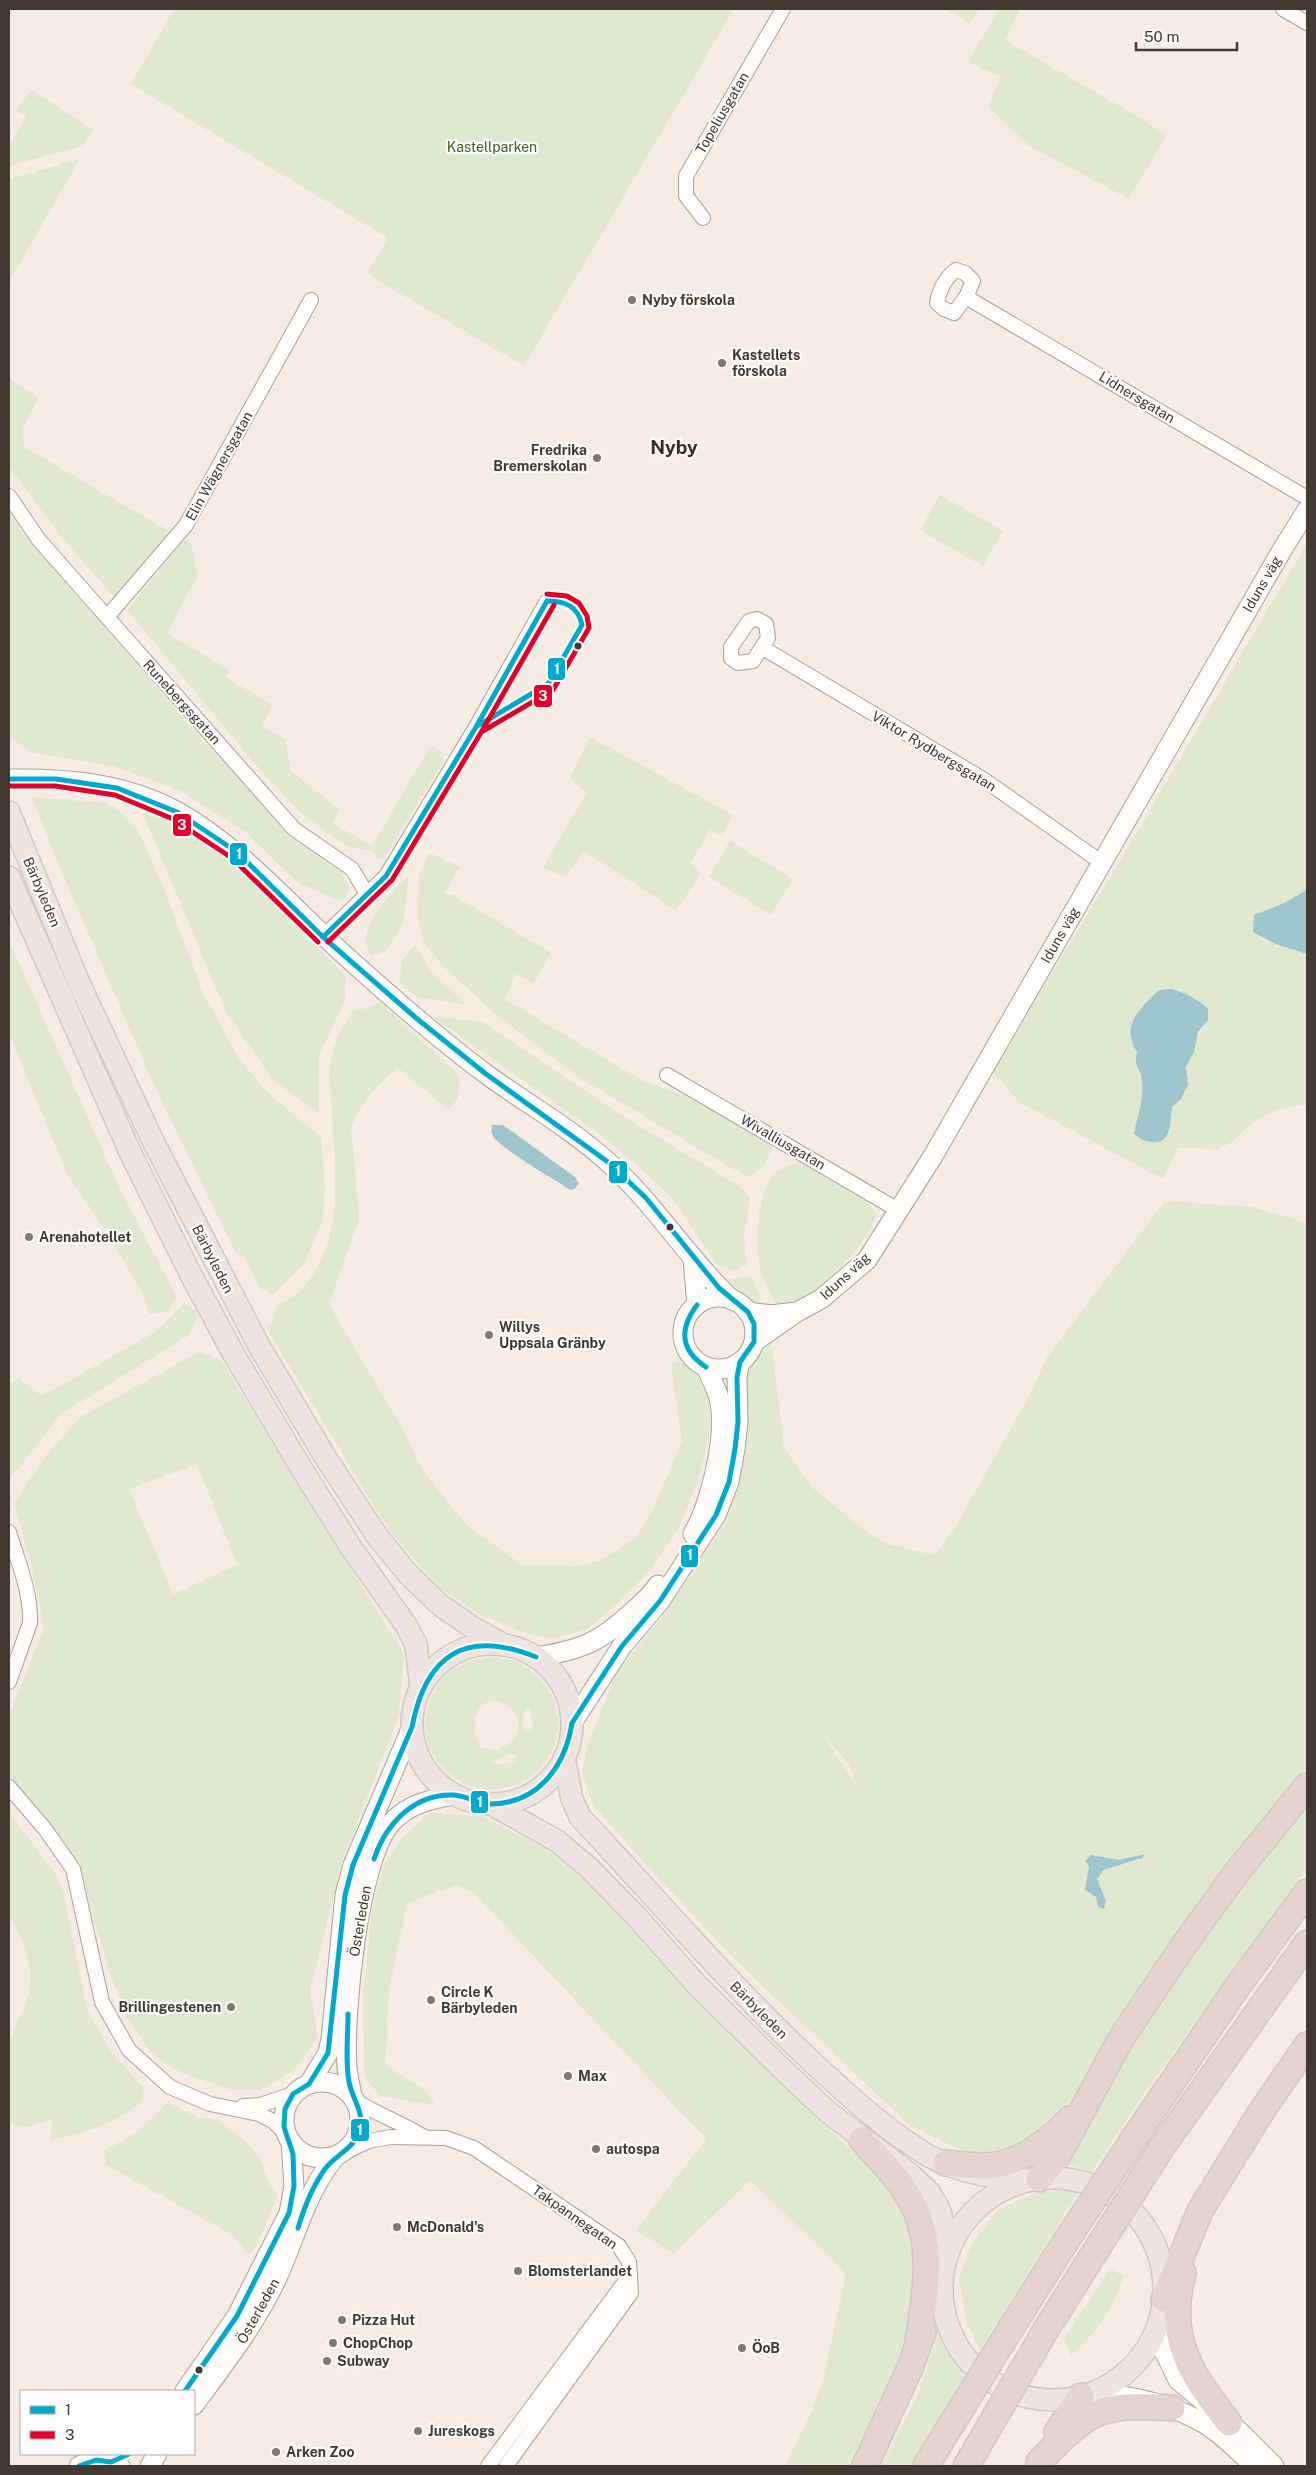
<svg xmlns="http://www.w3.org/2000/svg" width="1316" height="2475" viewBox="0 0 1316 2475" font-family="'Public Sans',sans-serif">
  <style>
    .green { fill: #e1e8d0; fill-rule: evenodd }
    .water { fill: #9fc6cf }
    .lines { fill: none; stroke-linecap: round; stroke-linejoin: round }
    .street-casing { stroke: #a9a199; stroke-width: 16 }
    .secondary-casing { stroke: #a9a199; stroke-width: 21 }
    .primary-casing { stroke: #cfc9c3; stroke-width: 24 }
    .highway-casing { stroke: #cfc9c3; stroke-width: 28 }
    .street { stroke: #fefcfb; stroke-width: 14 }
    .secondary { stroke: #fefcfb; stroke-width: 19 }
    .primary { stroke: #eee4e1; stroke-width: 21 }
    .highway { stroke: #e5d3cf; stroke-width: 25 }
    .highway-bridge-casing { stroke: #cfc9c3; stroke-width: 28; stroke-linecap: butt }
    .highway-bridge { stroke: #e5d3cf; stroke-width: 25 }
    .bus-1-casing { stroke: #fcfcfc; stroke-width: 9 }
    .bus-2-casing { stroke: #fcfcfc; stroke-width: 9 }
    .bus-1 { stroke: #00a9ce; stroke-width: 5 }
    .bus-2 { stroke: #e4002b; stroke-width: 5 }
    .poi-dot { fill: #81786f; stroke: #fcfcfc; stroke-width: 2 }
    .bus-dot { fill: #423930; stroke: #fcfcfc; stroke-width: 2 }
    .labels { text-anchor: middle; stroke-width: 4.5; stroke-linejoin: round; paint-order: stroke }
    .street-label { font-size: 14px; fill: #423930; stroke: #fcfcfc }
    .park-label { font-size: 14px; fill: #416023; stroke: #fcfcfc }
    .poi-label { font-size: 14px; font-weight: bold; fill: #423930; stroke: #fcfcfc; text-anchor: start }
    .district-label { font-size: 19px; font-weight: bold; fill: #3c2b1a; stroke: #fcfcfc }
    .line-badge { stroke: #fcfcfc; stroke-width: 2 }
    .badge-label { font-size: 14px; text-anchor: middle; font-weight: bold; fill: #fff }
  </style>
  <rect width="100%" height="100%" fill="#f6ece3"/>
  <g class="green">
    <path d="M174 9H734L524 366 367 274 388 238 131 84Z"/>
    <path d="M945 9H979L970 23Z"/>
    <path d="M999 9H1020L1005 40 1144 120 1166 136 1129 199 1028 145 988 106 1001 77 968 62Z"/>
    <path d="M31 90 94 130 82 146 9 166V147L26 116 16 110Z"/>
    <path d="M80 159 9 282V179Z"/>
    <path d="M9 378 38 398 23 428 24 447 169 531 162 545 114 597 58 533 9 467Z"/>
    <path d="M940 495 1003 531 983 566 920 530Z"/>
    <path d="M9 511 22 532 205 743 306 847 343 874 350 890 342 902 298 883 247 833 179 790 113 766 31 752 9 737Z"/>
    <path d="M190 539 198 575 167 633 230 670 226 677 269 703 272 706 262 726 285 739 291 771 340 810 332 823 372 846 429 749 433 747 443 753V762L383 860 377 859 374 852 347 846 303 815 255 764 127 610 182 542Z"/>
    <path d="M1307 543V890L1282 904 1276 944 1307 954V1104L1277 1110 1252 1123 1232 1142 1218 1149 1178 1148 1163 1179 1019 1102 992 1071 1120 861ZM1190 993 1207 1009 1208 1020C1198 1033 1192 1050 1187 1065 1185 1072 1188 1078 1187 1085 1186 1094 1178 1101 1172 1106L1169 1133 1139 1105 1142 1099V1082L1135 1065 1137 1052Z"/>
    <path d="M590 737 733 815 722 836 710 829 691 863 701 873 676 911 584 851 566 877 543 867 587 793 570 778Z"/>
    <path d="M32 797 105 803 119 810 138 829 166 894 204 995 239 1059 269 1094 321 1137 325 1189 322 1222 303 1266 272 1295 260 1288 245 1257 236 1254 152 1081 51 847Z"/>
    <path d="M141 809 158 813 233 864 346 976 345 1000 319 1057 318 1113 272 1079 225 1010Z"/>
    <path d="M730 841 793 879 771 915 709 877Z"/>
    <path d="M429 853 460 866 444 894 453 895 551 953 534 983 516 974 504 999 645 1082 685 1095 773 1144 765 1165 750 1177 738 1172 580 1078 493 1012 441 964 424 942 418 918 419 876Z"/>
    <path d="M409 877 403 923 387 950 371 956C353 928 388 900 404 879Z"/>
    <path d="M9 941 120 1189 177 1298 167 1312 149 1314 143 1294 106 1231 67 1174 9 1033Z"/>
    <path d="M415 945 432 972 466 1004 419 998 399 983 402 960Z"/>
    <path d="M380 1002 459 1075 458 1098 449 1110 397 1067 366 1099 351 1126 359 1219 329 1304 406 1435 422 1470 466 1524 522 1565 576 1566 599 1561 635 1538 653 1509 682 1441 671 1365 678 1361 698 1371 707 1392 711 1429 698 1480 678 1530 647 1574 617 1604 587 1629 556 1638 533 1636 479 1614 438 1587 388 1529 266 1327 273 1322 277 1305C284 1301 294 1297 300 1291 346 1244 335 1171 332 1112 331 1094 328 1072 332 1054 336 1038 344 1023 354 1010L368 1008Z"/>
    <path d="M433 1017 483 1022 618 1113 738 1185 750 1196 744 1238 747 1266 736 1270 718 1266 673 1199 636 1164 598 1133Z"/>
    <path d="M798 1161 868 1202 876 1215 870 1231 844 1264 809 1296 778 1307C772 1294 763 1281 760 1268 755 1245 757 1195 772 1177 778 1170 790 1165 798 1161Z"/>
    <path d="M1165 1201 1252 1207 1307 1223V1777L1040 2158 984 2162 908 2124 733 1958 621 1837 592 1803 582 1773 587 1746 617 1672 660 1620 726 1522 743 1446V1383L756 1358 771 1343 784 1448 812 1487 863 1529 887 1544 935 1555 956 1526 1034 1387 1045 1360ZM822 1733 848 1763 857 1786H856Z"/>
    <path d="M752 1276 763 1306 750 1301 727 1280Z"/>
    <path d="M184 1303 199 1313 189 1335 61 1414 19 1468 9 1477V1385L19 1378 42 1396 155 1332Z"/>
    <path d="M199 1352 220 1359 404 1654 399 1715 342 1862 310 1990 318 2037 294 2070 260 2090H233L181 2073 151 2053 126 2017 109 1971 78 1864 9 1775V1716L44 1628 32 1568 14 1503 47 1454 79 1418ZM197 1464 237 1565 173 1594 129 1489Z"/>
    <path d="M496 1657C503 1659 511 1660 518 1662 529 1667 539 1677 546 1687 594 1753 492 1836 434 1757 416 1731 427 1687 453 1669 466 1660 480 1659 496 1657ZM492 1700C535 1708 522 1757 480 1748 473 1727 469 1710 492 1700ZM529 1707 534 1727 527 1731 524 1727 522 1714ZM510 1754H517L514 1762 499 1765 492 1762Z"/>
    <path d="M1307 1803V1868L1145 2092 1092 2172 1069 2165 1138 2032 1232 1894Z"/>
    <path d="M9 1812 56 1875 63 1891 87 2010 112 2053 144 2088 142 2102C108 2127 91 2131 51 2140L52 2119C37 2124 24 2131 9 2122V2040L25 2007 30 1989V1968L22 1938 9 1915Z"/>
    <path d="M430 1813 482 1816 545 1848 595 1890 851 2151 901 2181 933 2266 878 2414 851 2466H785L811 2413 823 2381 846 2274 750 2180 674 2254 636 2230 706 2139 474 1893 457 1885 407 1903 389 1988 385 2065 426 2091 435 2105 380 2096 364 2076 363 1995 372 1910 383 1869 400 1840Z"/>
    <path d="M168 2102 197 2117 218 2121 243 2139 260 2158 270 2185 278 2194 258 2243 249 2255 231 2234 106 2165 104 2151 137 2132Z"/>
    <path d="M1039 2191H1079L980 2350 967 2323 959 2279 971 2245 998 2210Z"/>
    <path d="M1110 2269 1124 2276C1113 2308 1097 2333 1071 2355L1064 2339Z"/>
    <path d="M940 2329 964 2376 912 2466H881L917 2397Z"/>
  </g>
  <g class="water">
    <path d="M1307 890V954L1276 944 1253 932 1254 915 1282 904Z"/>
    <path d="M1171 989C1187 993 1195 997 1208 1009V1020L1198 1032 1194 1052 1186 1067 1188 1085 1181 1099 1172 1107C1171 1114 1171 1123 1169 1130 1164 1149 1144 1143 1134 1134 1137 1117 1144 1099 1142 1082 1141 1066 1133 1071 1137 1052 1120 1025 1140 1008 1159 990Z"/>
    <path d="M492 1125H503L575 1177 579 1184 574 1189 570 1190C547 1175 514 1157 495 1139 491 1135 491 1130 492 1125Z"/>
    <path d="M1145 1854 1142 1858 1103 1870 1097 1879 1106 1901 1104 1909 1098 1907 1096 1897 1085 1890 1089 1866 1085 1861 1091 1855 1119 1860Z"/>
  </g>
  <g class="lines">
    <defs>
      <g id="street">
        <path d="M1283 9 1307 23"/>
        <path d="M703 218 686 196V176L783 9"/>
        <path d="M956 270 965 273 973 281 966 297 954 313 944 309 937 303C939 290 946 277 956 270Z"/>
        <path d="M966 297 1307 498"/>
        <path d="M9 496 39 540 294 829 352 869 367 894"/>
        <path d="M107 617 186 525 311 300"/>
        <path d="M757 619 766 624 768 638 753 661 738 663 731 658V647L749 621Z"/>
        <path d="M763 648 983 779 1101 862"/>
        <path d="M323 937 386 876 476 727 547 601"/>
        <path d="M667 1075 898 1210"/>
        <path d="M9 1532C18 1562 31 1591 30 1623L9 1682"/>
        <path d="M9 1787 45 1829 73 1869 102 2002 129 2050 170 2087 210 2104 259 2114 273 2121 287 2135"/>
        <path d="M356 2101C378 2115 403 2123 424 2137"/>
        <path d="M243 2106 260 2105 293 2094"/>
        <path d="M343 2153 369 2141 391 2137 446 2138 474 2148 619 2246 629 2262 631 2293 506 2466"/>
        <path d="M488 2466 630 2275"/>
      </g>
      <g id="secondary">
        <path d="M9 779C67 778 126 783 178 812 248 852 299 916 359 968 400 1005 442 1041 486 1074 527 1104 572 1129 609 1163 656 1205 687 1258 732 1300"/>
        <path d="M693 1258 697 1305"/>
        <circle cx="719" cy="1333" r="36"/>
        <path d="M748 1312 771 1315 797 1312 821 1299 867 1260 933 1156 1282 550 1307 510"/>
        <path d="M754 1342 794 1314"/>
        <path d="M693 1534C711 1502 729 1430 718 1395 715 1386 710 1376 706 1367"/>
        <path d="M536 1657C580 1650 599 1643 631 1613 641 1604 651 1596 658 1585"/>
        <path d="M572 1723 622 1646 660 1601 716 1515 729 1482 735 1449 738 1422 737 1377 740 1362"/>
        <circle cx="322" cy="2120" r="38"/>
        <path d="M309 2084 328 2053 331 2039 345 1895 353 1865 412 1727"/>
        <path d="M352 2095C350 2086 348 2077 347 2068 343 2018 358 1860 391 1823 408 1804 431 1799 455 1795"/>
        <path d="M1160 2326 1164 2351 1178 2380 1240 2432 1274 2466"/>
        <path d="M185 2391 237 2316 289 2213 294 2186 291 2142"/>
        <path d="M1095 2393C1133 2396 1172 2404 1205 2424 1223 2435 1239 2452 1254 2466"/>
        <path d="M194 2405C224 2364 255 2325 277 2278 296 2237 306 2191 336 2156"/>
        <path d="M79 2466C92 2459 107 2459 120 2466"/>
        <path d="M150 2466 157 2454"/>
      </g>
      <g id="primary">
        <path d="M9 812 79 983 153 1141 259 1346 324 1455 377 1536 408 1574 440 1605 472 1627 504 1645"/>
        <path d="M9 877 130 1152 190 1273 233 1353 300 1466 350 1546 406 1625 416 1644 421 1687"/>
        <circle cx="492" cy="1724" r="80"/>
        <path d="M564 1758 572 1799 580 1817C657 1899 729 1984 811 2061 848 2095 885 2130 929 2156 958 2172 990 2178 1023 2180"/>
        <path d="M491 1804 557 1841 589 1868 637 1917 696 1984 780 2067 828 2112 910 2174 929 2192 940 2211 949 2247"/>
        <circle cx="1053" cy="2289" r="111"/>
      </g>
      <g id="highway">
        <path d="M1138 2132 1240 1983 1307 1892"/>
        <path d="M862 2140C880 2160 900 2179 912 2203 936 2246 924 2302 917 2349"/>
        <path d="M1162 2147 1307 1943"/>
        <path d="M946 2163C958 2164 971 2166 984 2166 1017 2166 1049 2142 1070 2119"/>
        <path d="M1039 2179 1057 2157 1122 2037 1184 1945 1237 1872 1307 1786"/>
        <path d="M1183 2273C1166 2339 1190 2373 1229 2423"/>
        <path d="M1164 2299 1200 2211 1261 2112 1307 2045"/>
        <path d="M1018 2317 1062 2247"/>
        <path d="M1044 2333 1088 2263"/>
        <path d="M1057 2432 1081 2396"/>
        <path d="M1039 2462C1090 2410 1098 2403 1172 2408"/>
        <path d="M865 2466 910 2368 923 2332"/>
        <path d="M926 2466 946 2433"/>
        <path d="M966 2466 975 2451"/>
      </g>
    </defs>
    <use href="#street" class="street-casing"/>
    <use href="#secondary" class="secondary-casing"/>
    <use href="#primary" class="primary-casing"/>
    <use href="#highway" class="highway-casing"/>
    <use href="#street" class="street"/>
    <use href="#secondary" class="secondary"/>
    <use href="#primary" class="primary"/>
    <use href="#highway" class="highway"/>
    <defs>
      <g id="highway-bridge">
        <path d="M1062 2247 1138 2132"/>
        <path d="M1088 2263 1162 2147"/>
        <path d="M946 2433 1018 2317"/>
        <path d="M975 2451 1044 2333"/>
      </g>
    </defs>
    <use href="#highway-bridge" class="highway-bridge-casing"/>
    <use href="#highway-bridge" class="highway-bridge"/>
    <defs>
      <g id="bus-1">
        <path d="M479 725 548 684 582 625C578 606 565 601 547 601"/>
        <path d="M9 779H56L117 788 177 812 237 852 323 937 416 1018 486 1074 608 1162 646 1198 719 1288 748 1312 754 1324V1342L740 1362"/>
        <path d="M323 937 386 876 476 727 547 601"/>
        <path d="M697 1305C679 1329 680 1350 706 1367"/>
        <path d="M572 1723 622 1646 660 1601 716 1515 729 1482 735 1449 738 1422 737 1377 740 1362"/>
        <path d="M374 1859C386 1824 414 1793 454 1795 467 1796 478 1804 491 1804 539 1803 565 1766 572 1723"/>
        <path d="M298 2228C304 2208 312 2187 325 2169 335 2155 355 2148 360 2130 365 2114 352 2098 349 2082 345 2060 348 2037 348 2014"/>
        <path d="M185 2391 237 2316 289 2213 294 2186 293 2154 284 2127 285 2109 293 2094 309 2084 328 2053 345 1895 353 1865 412 1727C426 1654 466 1629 536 1657"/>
        <path d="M79 2466 96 2460 111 2462 129 2454"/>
      </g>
      <g id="bus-2">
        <path d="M483 731 553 690 589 628 587 616 579 603 567 596 547 594"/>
        <path d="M9 786H55L115 795 173 819 232 858 318 942"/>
        <path d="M328 942 392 880 482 731 554 605"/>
      </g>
    </defs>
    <use href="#bus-1" class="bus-1-casing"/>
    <use href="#bus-2" class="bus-2-casing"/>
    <use href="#bus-1" class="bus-1"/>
    <use href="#bus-2" class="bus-2"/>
  </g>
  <g class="poi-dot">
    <circle cx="632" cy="300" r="5"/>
    <circle cx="722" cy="363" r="5"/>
    <circle cx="597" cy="458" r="5"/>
    <circle cx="29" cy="1237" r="5"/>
    <circle cx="489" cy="1335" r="5"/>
    <circle cx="431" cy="2000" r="5"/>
    <circle cx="231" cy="2007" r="5"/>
    <circle cx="568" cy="2076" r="5"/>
    <circle cx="596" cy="2149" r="5"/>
    <circle cx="397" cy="2227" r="5"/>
    <circle cx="518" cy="2271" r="5"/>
    <circle cx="342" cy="2320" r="5"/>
    <circle cx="333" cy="2343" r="5"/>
    <circle cx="742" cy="2348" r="5"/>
    <circle cx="327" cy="2361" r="5"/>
    <circle cx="418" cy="2431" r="5"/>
    <circle cx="276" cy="2452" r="5"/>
  </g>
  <g class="bus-dot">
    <circle cx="578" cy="646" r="4.5"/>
    <circle cx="670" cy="1227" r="4.5"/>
    <circle cx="199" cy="2370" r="4.5"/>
  </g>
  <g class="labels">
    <g class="street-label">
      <text transform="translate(722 113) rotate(-60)" y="5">Topeliusgatan</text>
      <text transform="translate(1137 397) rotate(31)" y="5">Lidnersgatan</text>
      <text transform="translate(219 466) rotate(-61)" y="5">Elin Wägnersgatan</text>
      <text transform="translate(1262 584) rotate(-60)" y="5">Iduns väg</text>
      <text transform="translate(182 702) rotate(48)" y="5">Runebergsgatan</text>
      <text transform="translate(934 751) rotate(31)" y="5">Viktor Rydbergsgatan</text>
      <text transform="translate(42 892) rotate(67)" y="5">Bärbyleden</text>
      <text transform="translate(1060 935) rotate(-60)" y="5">Iduns väg</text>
      <text transform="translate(783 1142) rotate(30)" y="5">Wivalliusgatan</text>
      <text transform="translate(213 1259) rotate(63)" y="5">Bärbyleden</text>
      <text transform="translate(845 1276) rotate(-43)" y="5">Iduns väg</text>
      <text transform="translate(360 1921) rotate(-80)" y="5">Österleden</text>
      <text transform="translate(759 2010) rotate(45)" y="5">Bärbyleden</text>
      <text transform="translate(575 2217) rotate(35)" y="5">Takpannegatan</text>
      <text transform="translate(258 2311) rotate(-61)" y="5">Österleden</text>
    </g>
    <g class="park-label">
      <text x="492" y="152">Kastellparken</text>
    </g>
    <g class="poi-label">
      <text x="642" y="305">Nyby förskola</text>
      <text x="732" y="360">Kastellets<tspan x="732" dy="16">förskola</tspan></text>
      <text x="587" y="455" text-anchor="end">Fredrika<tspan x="587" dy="16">Bremerskolan</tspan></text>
      <text x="39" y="1242">Arenahotellet</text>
      <text x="499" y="1332">Willys<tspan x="499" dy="16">Uppsala Gränby</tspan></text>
      <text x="441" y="1997">Circle K<tspan x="441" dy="16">Bärbyleden</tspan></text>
      <text x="221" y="2012" text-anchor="end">Brillingestenen</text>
      <text x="578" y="2081">Max</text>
      <text x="606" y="2154">autospa</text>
      <text x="407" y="2232">McDonald's</text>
      <text x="528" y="2276">Blomsterlandet</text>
      <text x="352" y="2325">Pizza Hut</text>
      <text x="343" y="2348">ChopChop</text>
      <text x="752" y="2353">ÖoB</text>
      <text x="337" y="2366">Subway</text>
      <text x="428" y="2436">Jureskogs</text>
      <text x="286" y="2457">Arken Zoo</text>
    </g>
    <g class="district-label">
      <text x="674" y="454">Nyby</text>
    </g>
  </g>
  <g class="line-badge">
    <rect x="547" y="657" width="19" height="24" rx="5" fill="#00a9ce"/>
    <rect x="533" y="684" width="20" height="24" rx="5" fill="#e4002b"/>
    <rect x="172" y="813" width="20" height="24" rx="5" fill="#e4002b"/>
    <rect x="229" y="842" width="19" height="24" rx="5" fill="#00a9ce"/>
    <rect x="608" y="1160" width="20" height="24" rx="5" fill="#00a9ce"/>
    <rect x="680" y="1544" width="19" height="24" rx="5" fill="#00a9ce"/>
    <rect x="470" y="1790" width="19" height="24" rx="5" fill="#00a9ce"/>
    <rect x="350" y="2118" width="20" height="24" rx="5" fill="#00a9ce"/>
  </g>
  <g class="badge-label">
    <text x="557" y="674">1</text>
    <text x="543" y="701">3</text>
    <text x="182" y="830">3</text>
    <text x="239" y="859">1</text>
    <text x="618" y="1176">1</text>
    <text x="690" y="1560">1</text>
    <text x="480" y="1807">1</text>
    <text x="360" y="2135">1</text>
  </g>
  <rect width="1316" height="2475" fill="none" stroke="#423930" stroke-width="20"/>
  <rect x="20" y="2390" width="175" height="65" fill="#fcfcfc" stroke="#b2aeaa"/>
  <rect x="30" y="2406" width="25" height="8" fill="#00a9ce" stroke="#b2aeaa"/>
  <text x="65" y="2415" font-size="15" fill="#423930">1</text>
  <rect x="30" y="2431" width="25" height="8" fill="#e4002b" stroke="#b2aeaa"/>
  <text x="65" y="2440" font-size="15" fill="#423930">3</text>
  <path d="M1136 42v8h101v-8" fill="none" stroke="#423930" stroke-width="2.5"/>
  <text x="1144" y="42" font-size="15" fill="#423930" stroke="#fcfcfc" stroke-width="4" paint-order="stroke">50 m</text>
</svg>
